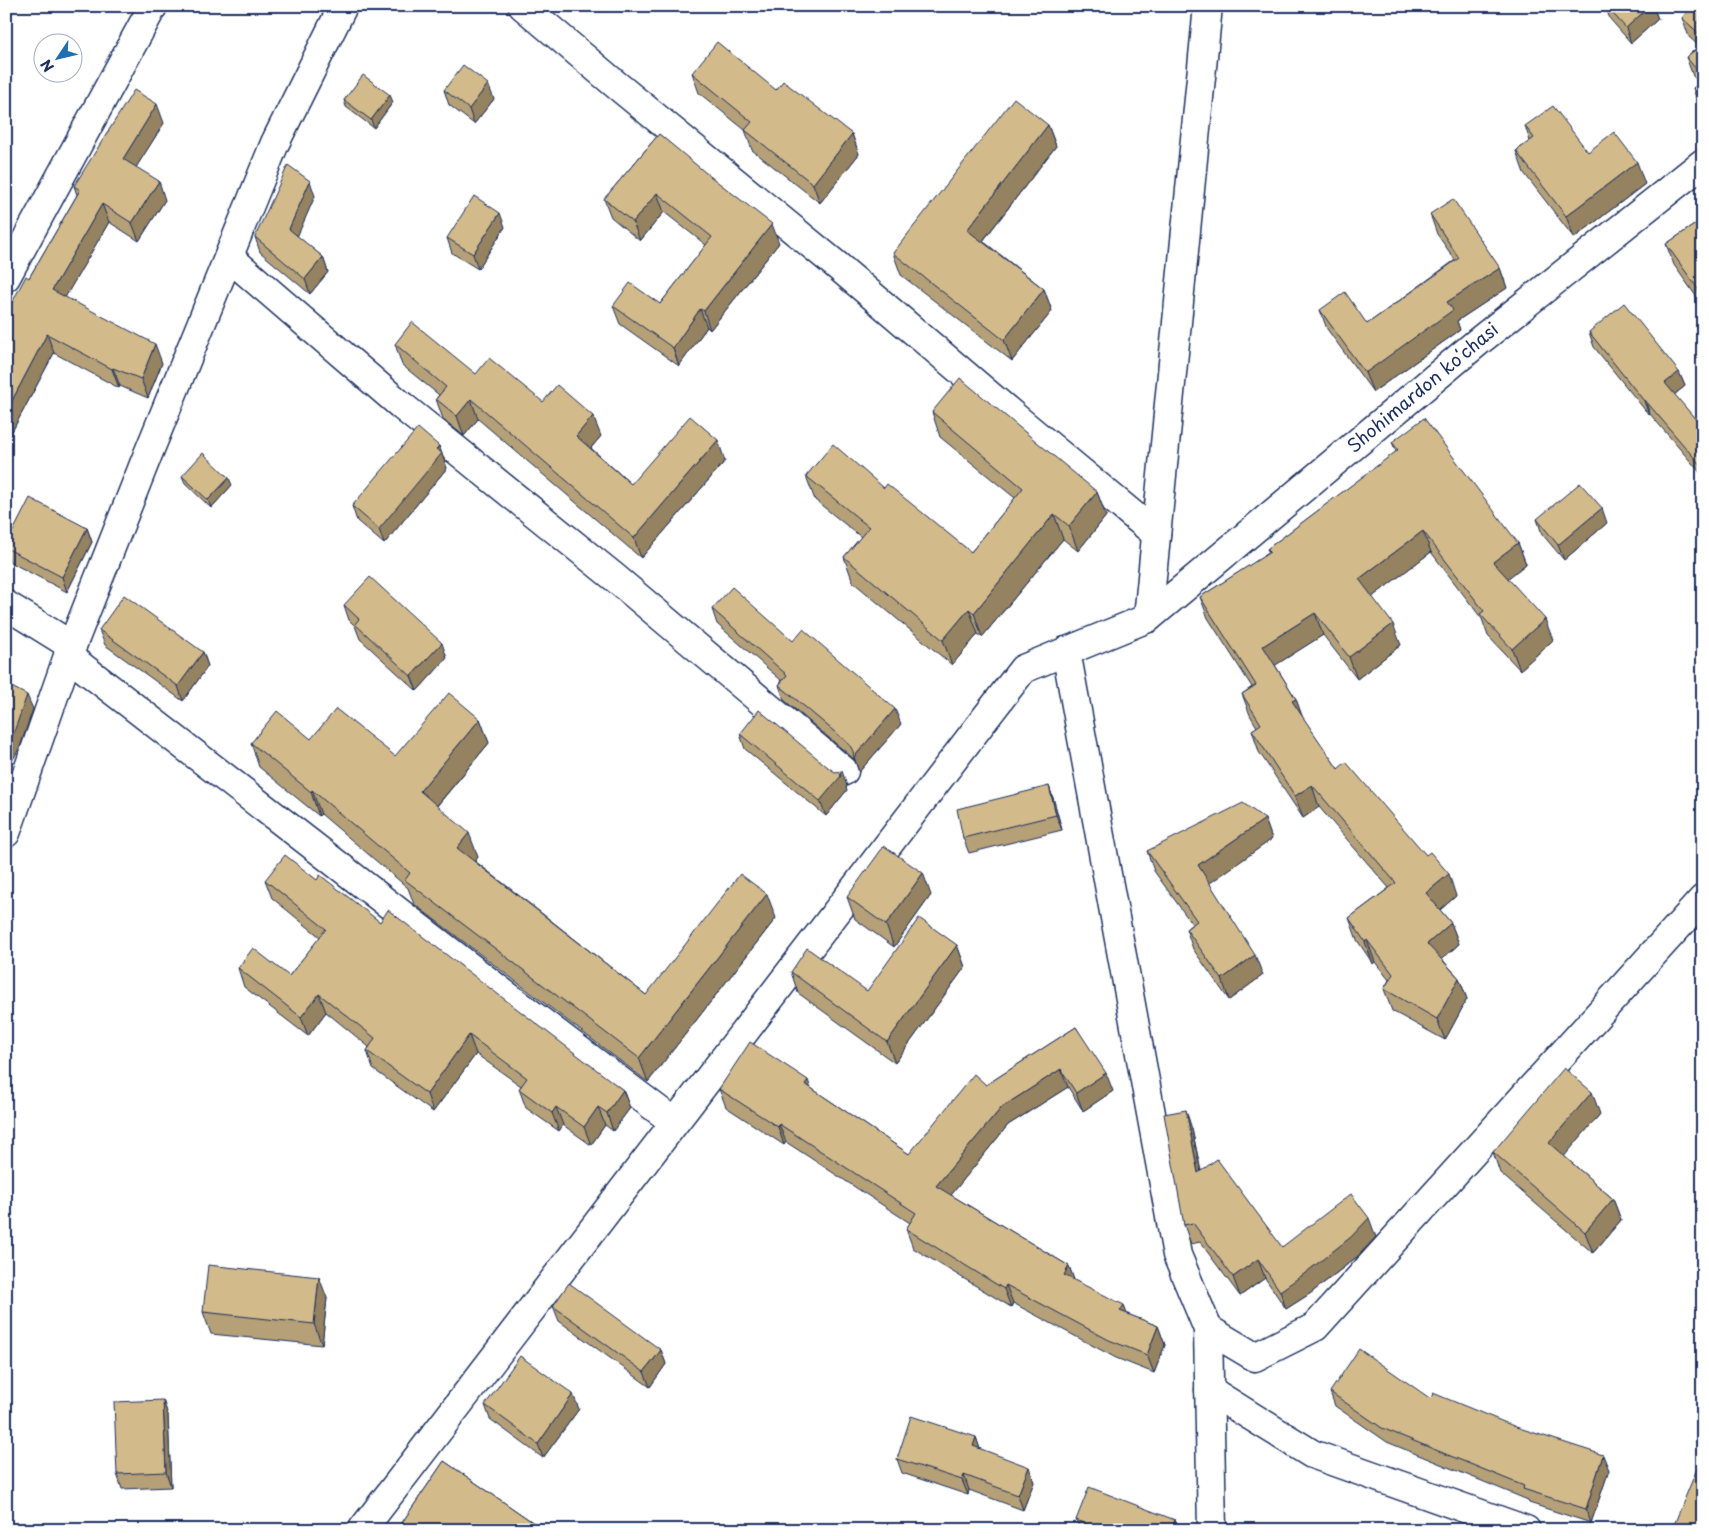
<svg xmlns="http://www.w3.org/2000/svg" width="1709" height="1536" viewBox="0 0 1709 1536" font-family="'Playpen Sans',sans-serif">
  <style>
    .lines { fill: none; stroke-linecap: round; stroke-linejoin: round }
    .minor-casing { stroke: #1b2f5e; stroke-width: 31 }
    .minor { stroke: #fff; stroke-width: 28 }
    .wall { fill: #b5a077; stroke: #1b2f5e }
    .shaded-wall { fill: #948261; stroke: #1b2f5e }
    .building { fill: #d3ba8a; stroke: #1b2f5e }
    .labels { text-anchor: middle; stroke-width: 4.5; stroke-linejoin: round; paint-order: stroke }
    .street-label { font-size: 18px; fill: #1b2f5e; stroke: #fff }
  </style>
  <rect width="100%" height="100%" fill="#fff"/>
  <filter id="ink" filterUnits="userSpaceOnUse"><feTurbulence type="fractalNoise" baseFrequency=".02" numOctaves="2"/><feDisplacementMap in="SourceGraphic" scale="10" xChannelSelector="R" yChannelSelector="G"/><feConvolveMatrix kernelMatrix="1 2 1 2 8 2 1 2 1" color-interpolation-filters="sRGB"/></filter>
  <g filter="url(#ink)">
    <g class="lines">
      <defs>
        <g id="minor">
          <path d="M523 6 614 83 834 263 1016 418 1156 534"/>
          <path d="M229 257 402 406 614 577 844 771"/>
          <path d="M6 277 153 6"/>
          <path d="M6 605 72 646"/>
          <path d="M1148 618 1208 6"/>
          <path d="M1066 651 1177 1255 1208 1329 1212 1530"/>
          <path d="M68 656 502 992 674 1122"/>
          <path d="M6 833 68 656 148 454 275 143 343 6"/>
          <path d="M1208 1329 1255 1357 1315 1327 1703 899"/>
          <path d="M1209 1390 1312 1454 1526 1530"/>
          <path d="M362 1530 1023 669 1148 618 1479 341 1703 163"/>
        </g>
      </defs>
      <use href="#minor" class="minor-casing"/>
      <use href="#minor" class="minor"/>
    </g>
    <g class="wall">
      <path d="M1605 6H1653L1658 19 1631 43 1610 19Z"/>
      <path d="M1703 6V111L1699 107 1693 88 1699 83 1693 76 1686 57 1699 46 1689 37 1682 18Z"/>
      <path d="M692 73 776 90 852 134 859 154 820 203 752 150 745 130 699 93Z"/>
      <path d="M444 90 494 99 474 124 449 105Z"/>
      <path d="M344 100 393 102 374 128 346 107Z"/>
      <path d="M164 123 136 167 165 200 139 241 109 222 65 297 162 363 148 398 120 386 119 388 54 353 8 439 6 438V314L29 278 77 195 74 186Z"/>
      <path d="M1048 125 1056 146 983 241 1044 289 1052 311 1012 361 901 275 893 253Z"/>
      <path d="M1525 126 1645 184 1574 238 1524 173 1516 151 1530 141Z"/>
      <path d="M659 134 779 243 710 330 707 327 679 366 620 324 613 306 660 304 706 245 664 212 640 241 611 217 604 199Z"/>
      <path d="M315 196 297 236 323 257 328 272 310 294 260 252 255 237Z"/>
      <path d="M1430 214 1500 268 1507 288 1457 321 1460 330 1373 392 1327 329 1320 310 1367 324 1455 260 1437 234Z"/>
      <path d="M1703 219V306L1674 265 1666 244Z"/>
      <path d="M505 227 478 269 452 253 447 238Z"/>
      <path d="M1589 332 1679 372 1685 386 1674 395 1703 428V476L1650 414 1649 415 1594 347Z"/>
      <path d="M395 344 476 374 543 402 601 436 591 448 631 484 725 461 641 558 478 419 464 436 443 419 436 399 439 395 402 365Z"/>
      <path d="M932 412 1097 492 1106 516 1078 551 1063 539 982 637 978 634 952 665 853 582 844 557 861 537 815 500 806 476 884 488 971 552 1015 498 940 437Z"/>
      <path d="M1392 442 1518 543 1526 564 1508 578 1553 640 1520 670 1488 636 1482 619 1431 552 1372 597 1401 645 1357 679 1323 635 1275 665 1296 699 1302 717 1338 769 1456 896 1440 910 1451 923 1459 944 1442 959 1459 978 1467 999 1445 1040 1392 1011 1384 989 1389 980 1375 962 1373 964 1357 940 1349 918 1389 888 1319 807 1303 818 1259 752 1252 730 1257 727 1250 715 1242 694 1252 687 1208 618 1200 597 1269 553 1267 549 1396 452Z"/>
      <path d="M439 446 447 468 384 544 357 521 352 506Z"/>
      <path d="M182 476 232 485 211 508 185 483Z"/>
      <path d="M1537 519 1607 523 1564 560 1542 534Z"/>
      <path d="M87 528 92 542 67 592 10 562 6 552V545Z"/>
      <path d="M344 605 447 658 417 691 360 639 355 626 349 620Z"/>
      <path d="M712 609 793 641 901 724 859 772 854 759 784 700 779 685 782 681 717 624Z"/>
      <path d="M99 630 203 652 208 666 183 701 105 645Z"/>
      <path d="M480 719 489 743 437 806 478 857 475 861 646 995 776 918 648 1082 414 904 408 888 321 814 319 816 259 767 251 743 311 739 395 756Z"/>
      <path d="M740 734 829 768 847 786 846 788 847 790 826 816 745 749Z"/>
      <path d="M1049 786 1054 801 1062 830 969 853 963 838Z"/>
      <path d="M1265 819 1272 839 1209 883 1263 975 1229 1000 1193 949 1186 929 1192 924 1154 871 1147 851Z"/>
      <path d="M265 880H317L380 922 623 1090 630 1108 613 1131 605 1125 591 1145 563 1125 559 1131 526 1108 519 1089 521 1086 476 1054 433 1112 373 1069 367 1051 369 1047 326 1012 308 1036 244 987 238 968 289 976 320 937 272 898Z"/>
      <path d="M931 895 894 947 855 919 847 897Z"/>
      <path d="M957 945 965 967 895 1063 798 993 791 972 867 991Z"/>
      <path d="M1076 1027 1113 1091 1083 1111 1068 1087 1008 1125 951 1195 1069 1266 1074 1280 1127 1314 1158 1326 1165 1345 1154 1373 1116 1358 1013 1303 1011 1307 913 1248 906 1229 910 1223 786 1142 784 1145 726 1107 719 1089 811 1088 909 1154 986 1085Z"/>
      <path d="M1600 1114 1564 1156 1613 1199 1621 1220 1593 1253 1500 1173 1493 1152Z"/>
      <path d="M1192 1129 1201 1171 1282 1247 1376 1237 1358 1256 1311 1293 1286 1309 1265 1278 1240 1296 1200 1242 1191 1244 1184 1225Z"/>
      <path d="M327 1298 322 1345 211 1334 203 1312Z"/>
      <path d="M553 1306 661 1350 666 1364 650 1387 559 1321Z"/>
      <path d="M1330 1392 1431 1399 1609 1470 1591 1523 1529 1503 1528 1500 1387 1442 1335 1406Z"/>
      <path d="M163 1400 168 1415 171 1487 122 1489 117 1474Z"/>
      <path d="M485 1405 579 1409 543 1458 490 1419Z"/>
      <path d="M976 1437 980 1449 1034 1482 1023 1510 969 1490 968 1495 902 1473 897 1459Z"/>
      <path d="M444 1461 544 1530H397Z"/>
      <path d="M1076 1520H1175L1178 1530H1080Z"/>
      <path d="M1674 1525 1703 1530H1676Z"/>
    </g>
    <g class="shaded-wall">
      <path d="M1650 6H1653L1658 19 1631 43 1626 28Z"/>
      <path d="M488 84 494 99 474 124 469 109Z"/>
      <path d="M390 95 393 102 374 128 371 120Z"/>
      <path d="M157 104 164 123 130 177 123 159Z"/>
      <path d="M1048 125 1056 146 975 251 967 230Z"/>
      <path d="M852 134 859 154 820 203 813 184Z"/>
      <path d="M1637 162 1645 184 1574 238 1566 216Z"/>
      <path d="M159 181 165 200 139 241 132 223Z"/>
      <path d="M310 181 315 196 294 244 289 229Z"/>
      <path d="M657 193 664 212 640 241 633 222Z"/>
      <path d="M102 204 109 222 59 308 52 290Z"/>
      <path d="M500 213 505 227 478 269 473 254Z"/>
      <path d="M772 224 779 243 710 330 704 311Z"/>
      <path d="M323 257 328 272 310 294 305 279Z"/>
      <path d="M1500 268 1507 288 1457 321 1460 330 1373 392 1365 373 1447 302Z"/>
      <path d="M1703 285V304L1698 289Z"/>
      <path d="M1044 289 1052 311 1012 361 1004 340Z"/>
      <path d="M700 309 707 327 679 366 673 348Z"/>
      <path d="M47 334 54 353 8 439 6 434V412Z"/>
      <path d="M155 344 162 363 148 398 141 379Z"/>
      <path d="M113 368 120 386 119 388 112 369Z"/>
      <path d="M1679 372 1685 386 1670 398 1665 383Z"/>
      <path d="M471 399 478 419 464 436 457 416Z"/>
      <path d="M1645 400 1650 414 1649 415 1644 401Z"/>
      <path d="M593 416 601 436 584 456 576 436Z"/>
      <path d="M718 440 725 461 641 558 634 538Z"/>
      <path d="M439 446 447 468 384 544 379 529Z"/>
      <path d="M229 478 232 485 211 508 208 500Z"/>
      <path d="M1097 492 1106 516 1078 551 1069 526Z"/>
      <path d="M1602 508 1607 523 1564 560 1558 545Z"/>
      <path d="M1054 514 1063 539 982 637 974 613Z"/>
      <path d="M87 528 92 542 67 592 62 577Z"/>
      <path d="M1423 531 1431 552 1367 601 1359 579Z"/>
      <path d="M1518 543 1526 564 1501 584 1493 562Z"/>
      <path d="M969 609 978 634 952 665 943 640Z"/>
      <path d="M1315 613 1323 635 1271 668 1263 646Z"/>
      <path d="M1545 619 1553 640 1520 670 1512 649Z"/>
      <path d="M1393 624 1401 645 1357 679 1349 657Z"/>
      <path d="M442 643 447 658 417 691 411 676Z"/>
      <path d="M203 652 208 666 183 701 178 686Z"/>
      <path d="M27 695 33 709 20 747 6 772V748Z"/>
      <path d="M1296 699 1304 721 1292 701Z"/>
      <path d="M895 709 901 724 859 772 854 757Z"/>
      <path d="M480 719 489 743 429 815 420 791Z"/>
      <path d="M842 771 847 786 846 788 847 790 826 816 820 801Z"/>
      <path d="M1312 785 1319 807 1303 818 1295 796Z"/>
      <path d="M1049 786 1054 801 1062 830 1056 815Z"/>
      <path d="M312 790 321 814 319 816 311 792Z"/>
      <path d="M1265 819 1272 839 1206 886 1198 865Z"/>
      <path d="M469 833 478 857 466 872 457 848Z"/>
      <path d="M923 873 931 895 894 947 886 925Z"/>
      <path d="M1449 874 1456 896 1434 915 1426 893Z"/>
      <path d="M767 894 776 918 648 1082 639 1058Z"/>
      <path d="M1451 923 1459 944 1435 965 1427 944Z"/>
      <path d="M1367 940 1375 962 1373 964 1365 942Z"/>
      <path d="M957 945 965 967 895 1063 887 1042Z"/>
      <path d="M1255 955 1263 975 1229 1000 1222 979Z"/>
      <path d="M1459 978 1467 999 1445 1040 1437 1019Z"/>
      <path d="M319 994 326 1012 308 1036 301 1017Z"/>
      <path d="M469 1035 476 1054 433 1112 427 1094Z"/>
      <path d="M1061 1069 1068 1087 1008 1125 943 1205 936 1186 1002 1107Z"/>
      <path d="M1106 1073 1113 1091 1083 1111 1076 1093Z"/>
      <path d="M808 1080 814 1098 805 1084Z"/>
      <path d="M623 1090 630 1108 613 1131 607 1113Z"/>
      <path d="M1592 1092 1600 1114 1557 1165 1549 1143Z"/>
      <path d="M556 1107 563 1125 559 1131 552 1113Z"/>
      <path d="M598 1107 605 1125 591 1145 584 1127Z"/>
      <path d="M1186 1110 1192 1129 1205 1192 1198 1173Z"/>
      <path d="M779 1124 786 1142 784 1145 778 1127Z"/>
      <path d="M1613 1199 1621 1220 1593 1253 1585 1232Z"/>
      <path d="M1369 1218 1376 1237 1358 1256 1311 1293 1286 1309 1280 1291Z"/>
      <path d="M1258 1259 1265 1278 1240 1296 1233 1277Z"/>
      <path d="M1069 1266 1076 1285 1064 1275Z"/>
      <path d="M319 1277 327 1298 322 1345 314 1324Z"/>
      <path d="M1006 1285 1013 1303 1011 1307 1004 1289Z"/>
      <path d="M1124 1305 1130 1323 1120 1311Z"/>
      <path d="M1158 1326 1165 1345 1154 1373 1147 1355Z"/>
      <path d="M661 1350 666 1364 650 1387 644 1372Z"/>
      <path d="M573 1394 579 1409 543 1458 538 1444Z"/>
      <path d="M163 1400 168 1415 171 1487 166 1472Z"/>
      <path d="M976 1437 981 1452 973 1446Z"/>
      <path d="M1603 1455 1609 1470 1591 1523 1586 1509Z"/>
      <path d="M1029 1467 1034 1482 1023 1510 1018 1495Z"/>
      <path d="M964 1475 969 1490 968 1495 962 1480Z"/>
      <path d="M1175 1520 1178 1530H1171Z"/>
      <path d="M482 1524 484 1530H477Z"/>
    </g>
    <g class="building">
      <path d="M1606 6H1650L1626 28Z"/>
      <path d="M1692 6H1703V37L1682 18Z"/>
      <path d="M717 42 776 90 783 81 852 134 813 184 745 130 752 122 692 73Z"/>
      <path d="M1703 44V77L1686 57Z"/>
      <path d="M463 65 488 84 469 109 444 90Z"/>
      <path d="M363 75 390 95 371 120 344 100Z"/>
      <path d="M1703 80V101L1693 88Z"/>
      <path d="M134 90 157 104 123 159 159 181 132 223 102 204 52 290 155 344 141 379 113 368 112 369 47 334 6 412V314L26 276 29 278 80 190 74 186Z"/>
      <path d="M1014 98 1048 125 967 230 1044 289 1004 340 893 253Z"/>
      <path d="M1553 106 1588 152 1614 132 1637 162 1566 216 1516 151 1534 138 1525 126Z"/>
      <path d="M659 134 706 173 772 224 704 311 700 309 673 348 613 306 630 283 660 304 712 237 657 193 633 222 604 199Z"/>
      <path d="M288 165 310 181 289 229 323 257 305 279 255 237Z"/>
      <path d="M474 196 500 213 473 254 447 238Z"/>
      <path d="M1453 199 1500 268 1447 302 1453 310 1365 373 1320 310 1345 292 1367 324 1459 258 1430 214Z"/>
      <path d="M1703 219V285L1698 289 1666 244Z"/>
      <path d="M1624 303 1679 372 1665 383 1703 428V468L1645 400 1644 401 1589 332Z"/>
      <path d="M412 322 476 374 489 358 543 402 557 385 593 416 576 436 631 484 690 416 718 440 634 538 471 399 457 416 436 399 446 387 395 344Z"/>
      <path d="M960 378 1097 492 1069 526 1054 514 974 613 969 609 943 640 844 557 869 527 806 476 833 444 884 488 887 484 971 552 1023 488 932 412Z"/>
      <path d="M1424 418 1518 543 1493 562 1545 619 1512 649 1480 614 1484 611 1423 531 1359 579 1393 624 1349 657 1315 613 1263 646 1296 699 1292 701 1338 769 1346 762 1426 855 1430 852 1449 874 1426 893 1451 923 1427 944 1459 978 1437 1019 1384 989 1393 974 1367 940 1365 942 1349 918 1396 883 1312 785 1295 796 1252 730 1261 724 1242 694 1256 685 1200 597 1270 552 1267 549 1398 450 1392 442Z"/>
      <path d="M418 428 439 446 436 449 442 453 379 529 352 506Z"/>
      <path d="M203 453 229 478 208 500 182 476Z"/>
      <path d="M1580 483 1602 508 1558 545 1537 519Z"/>
      <path d="M30 498 87 528 62 577 6 548V545Z"/>
      <path d="M370 577 442 643 411 676 355 624 359 619 344 605Z"/>
      <path d="M732 587 793 641 803 629 895 709 854 757 853 751 849 744 779 685 787 675 712 609Z"/>
      <path d="M124 595 203 652 178 686 99 630Z"/>
      <path d="M6 684 27 695 14 732 6 748Z"/>
      <path d="M449 693 480 719 420 791 469 833 457 848 646 995 740 874 767 894 639 1058 405 880 410 873 312 790 311 792 251 743 277 711 311 739 336 709 395 756Z"/>
      <path d="M759 710 829 768 835 772 842 771 840 774 841 776 820 801 740 734Z"/>
      <path d="M1049 786 1056 815 963 838 957 809Z"/>
      <path d="M1243 803 1265 819 1198 865 1255 955 1222 979 1186 929 1197 921 1147 851Z"/>
      <path d="M884 846 923 873 886 925 847 897Z"/>
      <path d="M285 855 317 880 320 875 380 922 388 910 623 1090 607 1113 598 1107 584 1127 556 1107 552 1113 519 1089 527 1078 469 1035 427 1094 367 1051 375 1038 319 994 301 1017 238 968 253 948 289 976 326 929 265 880Z"/>
      <path d="M919 918 957 945 887 1042 791 972 807 948 867 991Z"/>
      <path d="M1076 1027 1106 1073 1076 1093 1061 1069 1002 1107 936 1186 1069 1266 1064 1275 1124 1305 1120 1311 1158 1326 1147 1355 1109 1340 1006 1285 1004 1289 906 1229 916 1213 779 1124 778 1127 719 1089 750 1042 808 1080 805 1084 909 1154 974 1074 986 1085Z"/>
      <path d="M1564 1068 1592 1092 1549 1143 1613 1199 1585 1232 1493 1152Z"/>
      <path d="M1186 1110 1198 1173 1217 1159 1282 1247 1351 1194 1369 1218 1351 1237 1304 1274 1280 1291 1258 1259 1233 1277 1193 1223 1184 1225 1164 1114Z"/>
      <path d="M208 1265 319 1277 314 1324 203 1312Z"/>
      <path d="M569 1283 661 1350 644 1372 553 1306Z"/>
      <path d="M1359 1349 1431 1399 1433 1393 1516 1427 1603 1455 1586 1509 1523 1489 1524 1486 1382 1428 1330 1392Z"/>
      <path d="M520 1356 573 1394 538 1444 485 1405Z"/>
      <path d="M163 1400 166 1472 117 1474 114 1402Z"/>
      <path d="M911 1416 976 1437 973 1446 1029 1467 1018 1495 964 1475 962 1480 897 1459Z"/>
      <path d="M1703 1454V1530H1685L1674 1525Z"/>
      <path d="M444 1461 544 1530H491L482 1524 477 1530H397Z"/>
      <path d="M1089 1487 1175 1520 1171 1530H1101L1076 1520Z"/>
    </g>
  </g>
  <g class="labels">
    <g class="street-label">
      <text transform="translate(1423 388) rotate(-40)" y="6">Shohimardon koʻchasi</text>
    </g>
  </g>
  <rect width="1709" height="1536" fill="none" stroke="#fff" stroke-width="25"/>
  <rect x="12" y="12" width="1684" height="1511" fill="none" stroke="#1b2f5e" stroke-width="2" filter="url(#ink)"/>
  <g transform="translate(58 58) rotate(235)"><circle r="24" fill="#ffffff" stroke="#a4acbf"/>
  <path d="M0-4L9 19L0 12L-9 19Z" fill="#1f6fb2"/>
  <text y="-8" font-size="14" font-weight="bold" text-anchor="middle" fill="#1b2f5e">N</text>
  </g>
</svg>
